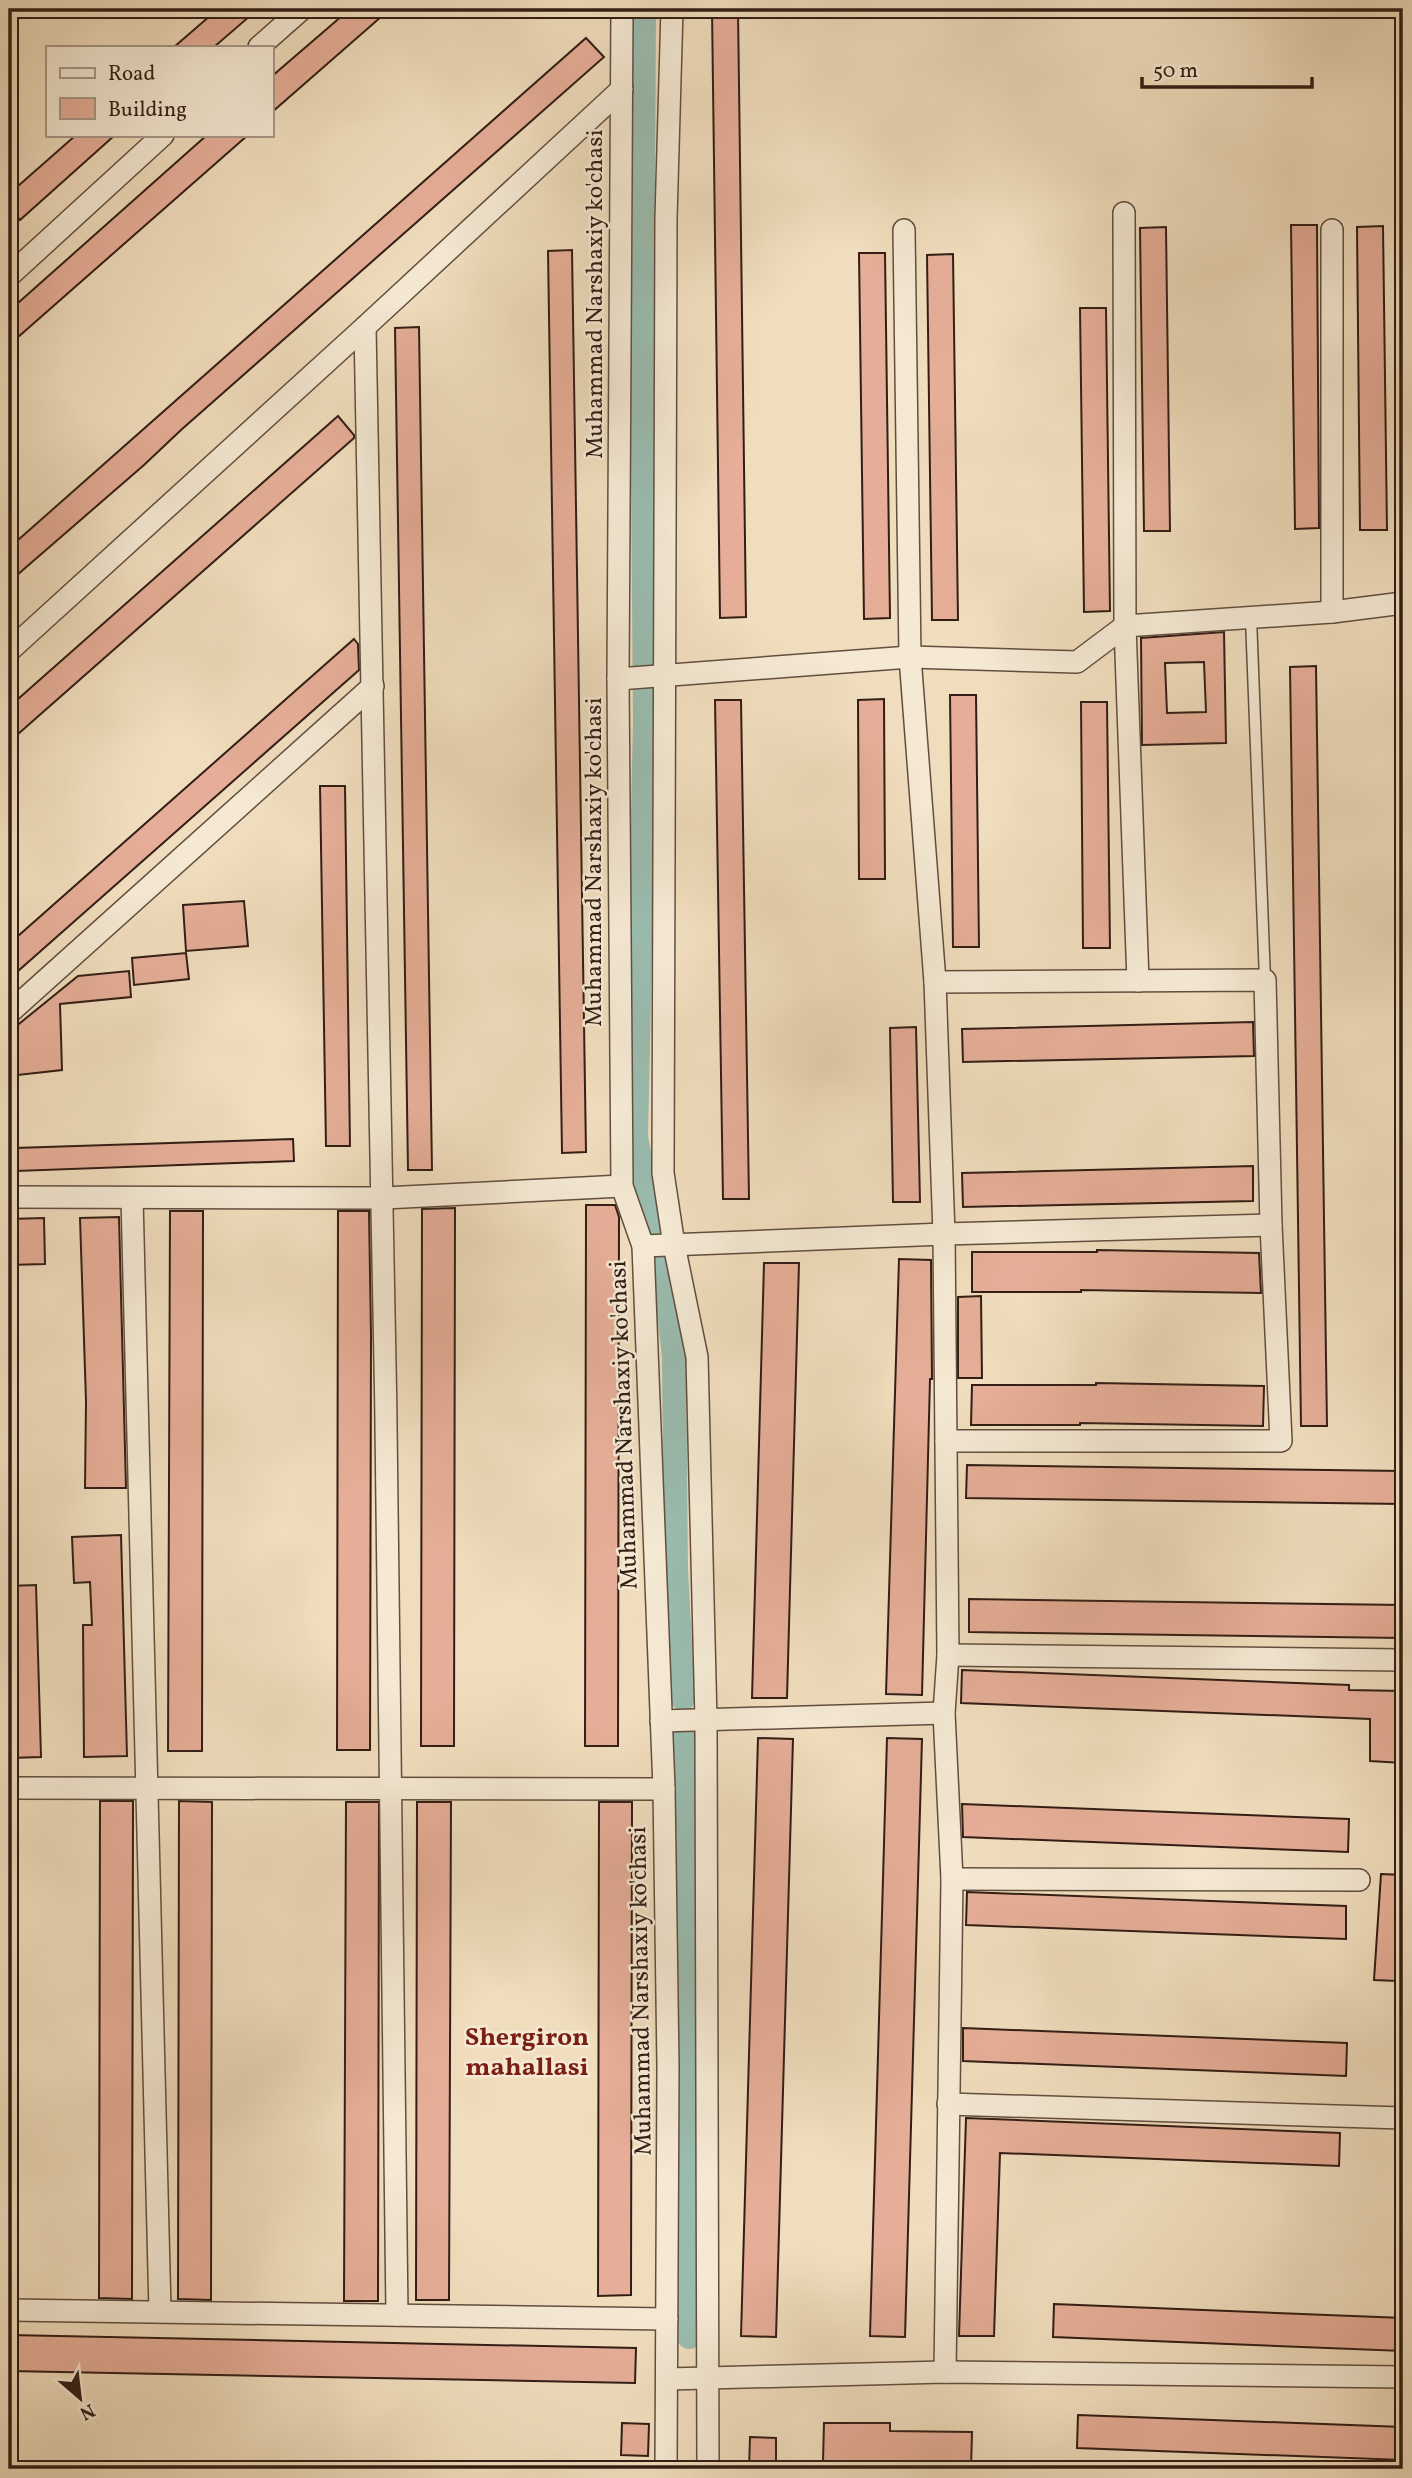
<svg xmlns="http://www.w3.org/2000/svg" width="1412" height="2478" viewBox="0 0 1412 2478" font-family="Vollkorn,serif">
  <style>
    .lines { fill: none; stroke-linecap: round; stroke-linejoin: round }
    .canal { stroke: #9abcaf; stroke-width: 24 }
    .building { fill: #e6ae98; stroke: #321e15; stroke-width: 2; fill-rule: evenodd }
    .service-casing { stroke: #624e3f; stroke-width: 13 }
    .minor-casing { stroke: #624e3f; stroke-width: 24 }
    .service { stroke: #f5e9d4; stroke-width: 10 }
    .minor { stroke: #f5e9d4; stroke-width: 21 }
    .labels { text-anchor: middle; stroke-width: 5; stroke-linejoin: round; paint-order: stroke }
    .street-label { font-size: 24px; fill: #321e15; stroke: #f5e9d4 }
    .neighbourhood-label { font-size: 26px; font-weight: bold; fill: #7a1f14; stroke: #f5e9d4 }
  </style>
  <rect width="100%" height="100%" fill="#f0ddbd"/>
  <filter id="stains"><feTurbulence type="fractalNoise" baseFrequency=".00286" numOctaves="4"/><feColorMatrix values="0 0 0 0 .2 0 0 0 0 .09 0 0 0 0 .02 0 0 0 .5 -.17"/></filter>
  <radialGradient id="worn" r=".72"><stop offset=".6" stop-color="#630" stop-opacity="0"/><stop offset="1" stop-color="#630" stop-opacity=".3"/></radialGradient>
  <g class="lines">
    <g class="canal">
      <path d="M644 9 642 358 645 723 636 1137 668 1305 674 1356 676 1570 683 1699"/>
      <path d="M684 1739 689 2337"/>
    </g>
  </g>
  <g class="building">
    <path d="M218 9H258L214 47H174Z"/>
    <path d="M350 9H390L271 113V77Z"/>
    <path d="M712 9H738L746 617 720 618Z"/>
    <path d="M586 38 604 57 181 430 144 465 9 582V548Z"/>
    <path d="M76 135H115L20 220 9 207V194Z"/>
    <path d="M207 135H248L9 345V311Z"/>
    <path d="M1291 225H1317L1319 528 1295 529Z"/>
    <path d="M1383 226 1387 530H1360L1357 227Z"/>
    <path d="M1166 227 1170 531H1144L1140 228Z"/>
    <path d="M572 250 586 1152 562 1153 548 251Z"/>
    <path d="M859 253H885L890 618 864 619Z"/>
    <path d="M953 254 958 620H932L927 255Z"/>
    <path d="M1080 308H1106L1110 611 1084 612Z"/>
    <path d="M419 327 432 1170H408L395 328Z"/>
    <path d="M338 416 354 435V438L9 742V707Z"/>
    <path d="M1224 632 1226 743 1142 745 1141 638ZM1204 662 1206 712 1167 713 1165 663Z"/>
    <path d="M354 639 358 644 359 670 9 979V944Z"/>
    <path d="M1316 666 1327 1426H1301L1290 667Z"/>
    <path d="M950 695H976L979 947H953Z"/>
    <path d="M884 699 885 879H859L858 700Z"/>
    <path d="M715 700H741L749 1199H723Z"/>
    <path d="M1081 702H1107L1110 948H1083Z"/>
    <path d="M320 786H345L350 1146H326Z"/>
    <path d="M244 901 248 946 186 951 183 905Z"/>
    <path d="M186 953 189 979 134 985 132 958Z"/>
    <path d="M129 971 131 997 60 1004 62 1070 9 1076V1032L78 976Z"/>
    <path d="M1253 1022 1254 1056 963 1062 962 1029Z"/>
    <path d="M916 1027 920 1202H893L890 1028Z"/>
    <path d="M293 1139 294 1161 16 1171 15 1148Z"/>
    <path d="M1253 1166V1201L963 1207 962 1173Z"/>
    <path d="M586 1205H615L619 1217 618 1746H585Z"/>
    <path d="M455 1208 454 1746H421L422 1209Z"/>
    <path d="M170 1211H203L202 1751H168Z"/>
    <path d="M338 1211H369L371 1335 370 1750H337Z"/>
    <path d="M119 1217 126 1488H85L86 1401 80 1218Z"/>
    <path d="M44 1218 45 1264 9 1265V1219Z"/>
    <path d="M1097 1250 1259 1253 1261 1293 1081 1290V1292H972V1252H1097Z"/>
    <path d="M899 1259 931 1260 932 1379H930L922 1695 886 1694Z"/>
    <path d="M764 1263H799L787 1698H752Z"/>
    <path d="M981 1296 982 1378H958V1297Z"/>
    <path d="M1096 1383 1264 1386 1263 1426 1080 1423V1425H971L972 1385H1096Z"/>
    <path d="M967 1465 1403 1471V1504L966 1498Z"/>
    <path d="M121 1535 127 1756 84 1757 83 1625H92L90 1582 74 1583 72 1537Z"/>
    <path d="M36 1585 41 1757 9 1758V1586Z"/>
    <path d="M969 1599 1403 1605V1638L969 1632Z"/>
    <path d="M962 1670 1349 1685V1690L1403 1691V1763L1370 1761V1719L961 1703Z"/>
    <path d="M758 1738 793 1739 776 2337 741 2336Z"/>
    <path d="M887 1738 922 1739 905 2337 870 2336Z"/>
    <path d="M100 1801H133L132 2299 99 2298Z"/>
    <path d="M179 1801 212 1802 211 2300 178 2299Z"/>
    <path d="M346 1802H379L378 2301H344Z"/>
    <path d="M417 1802H451L449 2300H416Z"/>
    <path d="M599 1802H632L631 2295 598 2296Z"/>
    <path d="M962 1804 1349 1819 1348 1852 963 1837Z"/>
    <path d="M1381 1874 1403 1875 1398 1981 1374 1980Z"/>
    <path d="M967 1892 1346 1906V1939L966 1925Z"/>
    <path d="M963 2028 1347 2043 1346 2076 963 2061Z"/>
    <path d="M966 2118 1340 2133 1339 2166 1000 2153 994 2336H959Z"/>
    <path d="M1054 2304 1403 2318V2351L1053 2337Z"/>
    <path d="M9 2335 636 2348 635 2383 9 2371Z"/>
    <path d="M1078 2415 1403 2427V2460L1077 2448Z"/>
    <path d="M622 2423 649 2424 648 2456 621 2455Z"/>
    <path d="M824 2423H890V2431L972 2432 971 2469H897V2462H823Z"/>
    <path d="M750 2437 776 2438V2469H749Z"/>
  </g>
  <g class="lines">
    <defs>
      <path id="service" d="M1251 618 1265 980"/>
      <g id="minor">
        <path d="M622 9 618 679 622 1186 643 1246 664 1789 668 2066 666 2469"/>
        <path d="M672 9 666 218 663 1173 674 1245 697 1357 706 1720 708 2469"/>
        <path d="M259 47 302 9"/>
        <path d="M1124 213 1125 626 1138 981"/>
        <path d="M904 230 910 657 935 982 944 1234 948 1655 944 1713 952 1879 945 2372"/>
        <path d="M1332 230V612"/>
        <path d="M9 276 163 135"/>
        <path d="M365 327C379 990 392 1652 397 2315"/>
        <path d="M9 651 365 327 622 89"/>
        <path d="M618 679 910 657 1077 662 1125 626 1332 612 1403 603"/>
        <path d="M935 982 1265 980 1271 1225 1281 1441H946"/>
        <path d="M9 1013 373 686"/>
        <path d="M9 1197 384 1198 622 1186"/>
        <path d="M132 1198 160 2311"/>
        <path d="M643 1246 944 1234 1271 1225"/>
        <path d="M948 1655 1403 1660"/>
        <path d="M661 1721 944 1713"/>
        <path d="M9 1788 664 1789"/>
        <path d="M952 1879 1359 1880"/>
        <path d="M948 2104 1403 2118"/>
        <path d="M9 2310 667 2319"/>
        <path d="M668 2379 945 2372 1403 2377"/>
      </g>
    </defs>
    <use href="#service" class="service-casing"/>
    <use href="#minor" class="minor-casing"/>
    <use href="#service" class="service"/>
    <use href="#minor" class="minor"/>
  </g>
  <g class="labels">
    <g class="street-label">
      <text transform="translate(594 294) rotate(-90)" y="8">Muhammad Narshaxiy ko'chasi</text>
      <text transform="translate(593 862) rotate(-90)" y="8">Muhammad Narshaxiy ko'chasi</text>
      <text transform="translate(623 1425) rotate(-92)" y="8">Muhammad Narshaxiy ko'chasi</text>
      <text transform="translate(640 1991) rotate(-91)" y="8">Muhammad Narshaxiy ko'chasi</text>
    </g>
    <g class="neighbourhood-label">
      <text x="527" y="2045">Shergiron<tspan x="527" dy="30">mahallasi</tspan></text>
    </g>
  </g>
  <rect width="1412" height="2478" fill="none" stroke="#f0ddbd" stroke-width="35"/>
  <rect x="10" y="10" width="1391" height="2457" fill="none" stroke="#321e15" stroke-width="3.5"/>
  <rect x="18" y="18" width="1377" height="2443" fill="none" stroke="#321e15" stroke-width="2"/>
  <rect x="46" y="46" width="228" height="91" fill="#f5e9d4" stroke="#a79888" stroke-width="2"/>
  <rect x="60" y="68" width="35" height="10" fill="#f5e9d4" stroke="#a79888" stroke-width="2"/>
  <text x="108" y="80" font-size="21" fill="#321e15">Road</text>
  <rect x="60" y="98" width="35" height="21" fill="#e6ae98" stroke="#a79888" stroke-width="2"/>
  <text x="108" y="116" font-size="21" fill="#321e15">Building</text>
  <g transform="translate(80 2398) rotate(152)" stroke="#f5e9d4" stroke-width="5" paint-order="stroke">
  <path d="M0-5L12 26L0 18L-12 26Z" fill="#321e15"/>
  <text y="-10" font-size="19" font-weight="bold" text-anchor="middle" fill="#321e15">N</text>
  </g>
  <path d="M1142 77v10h170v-10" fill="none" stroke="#321e15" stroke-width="3.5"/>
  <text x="1153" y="77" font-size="21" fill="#321e15" stroke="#f5e9d4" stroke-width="5" paint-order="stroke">50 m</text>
  <rect width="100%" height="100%" filter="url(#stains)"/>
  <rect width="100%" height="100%" fill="url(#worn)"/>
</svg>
